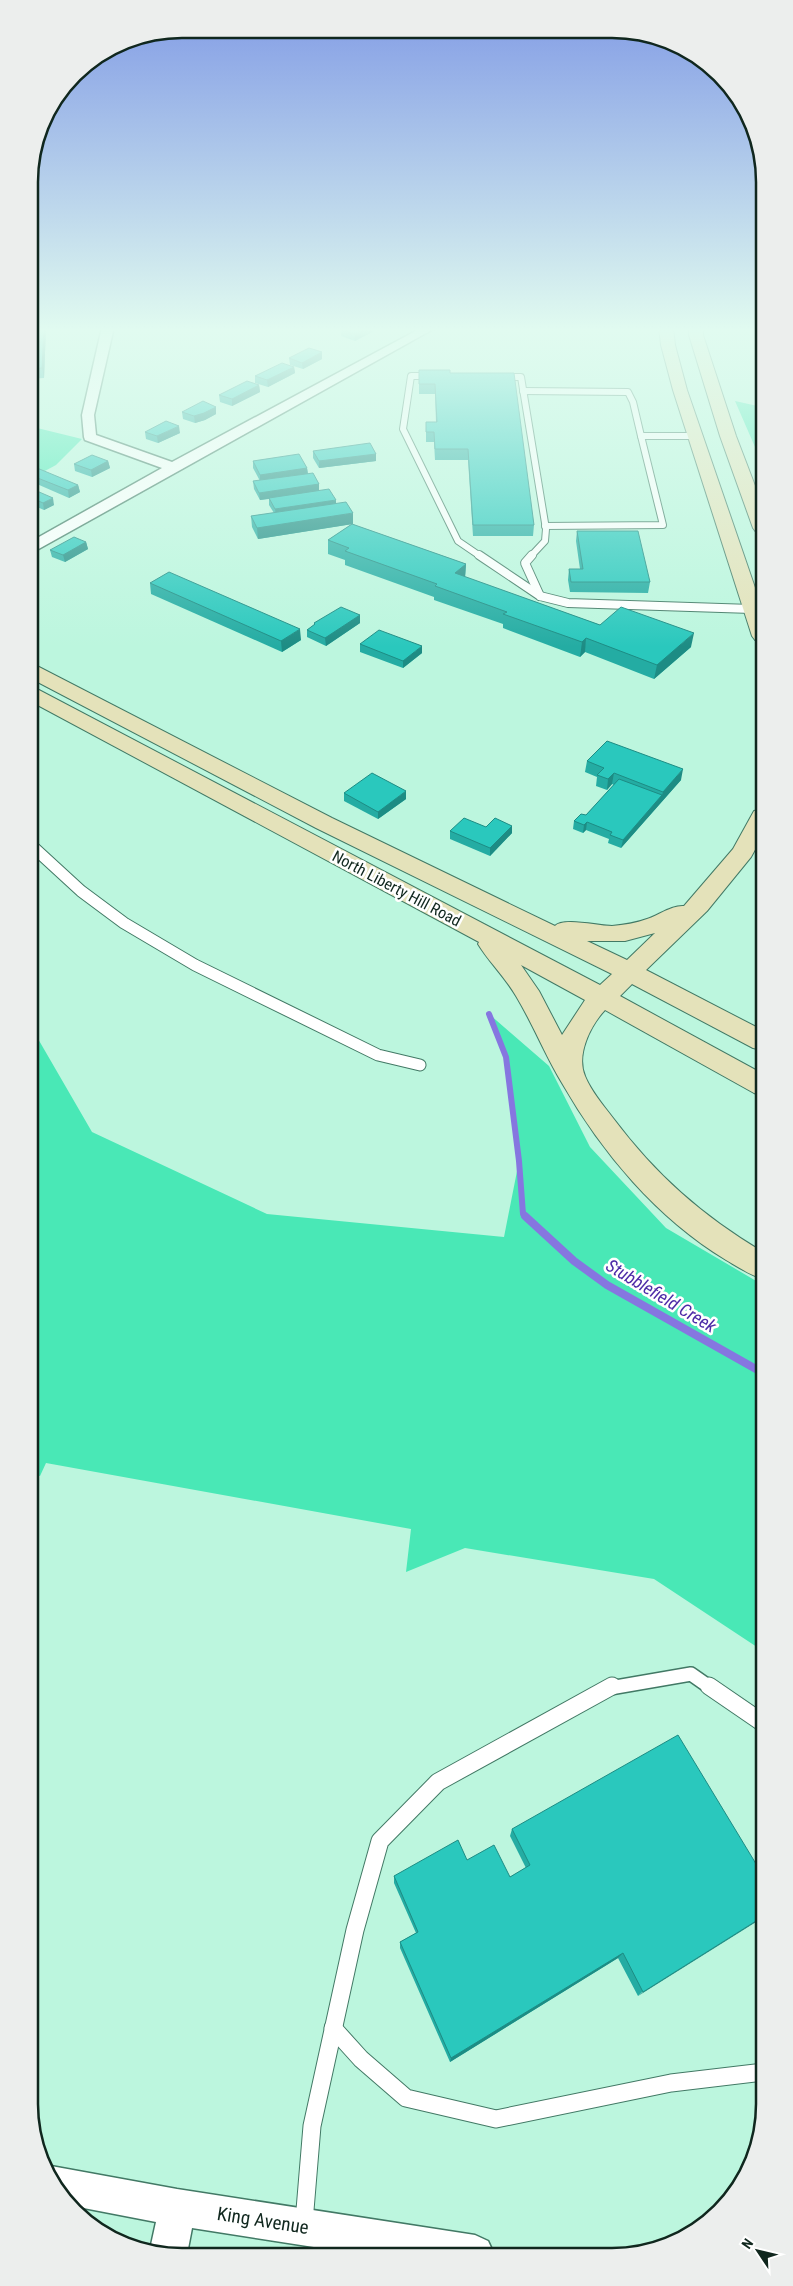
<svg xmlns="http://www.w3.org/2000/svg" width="793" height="2286" viewBox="0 0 793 2286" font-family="'Roboto Condensed',sans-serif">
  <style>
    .green { fill: #49e8b6 }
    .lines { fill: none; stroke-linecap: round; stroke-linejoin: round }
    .stream-far1 { stroke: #8676e0; stroke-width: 6 }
    .stream { stroke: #8676e0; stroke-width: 8 }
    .service-far4-casing { stroke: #427965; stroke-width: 8 }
    .service-far3-casing { stroke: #427965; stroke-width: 10 }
    .service-far2-casing { stroke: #427965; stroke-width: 13 }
    .service-far1-casing { stroke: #427965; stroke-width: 16 }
    .service-casing { stroke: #427965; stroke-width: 19 }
    .minor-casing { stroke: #427965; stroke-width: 3 }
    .secondary-casing { stroke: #427965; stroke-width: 2 }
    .service-far4 { stroke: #fff; stroke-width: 6 }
    .service-far3 { stroke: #fff; stroke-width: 8 }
    .service-far2 { stroke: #fff; stroke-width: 11 }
    .service-far1 { stroke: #fff; stroke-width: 13 }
    .service { stroke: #fff; stroke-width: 17 }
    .minor { fill: #fff; fill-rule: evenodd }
    .secondary { fill: #e4e2ba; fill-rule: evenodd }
    .wall { fill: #24aca3 }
    .shaded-wall { fill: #1d8c84 }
    .building { fill: #2ac8bd; stroke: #1d8c84 }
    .labels { text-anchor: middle; stroke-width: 5; stroke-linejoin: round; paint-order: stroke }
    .street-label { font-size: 16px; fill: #10271e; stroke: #fff }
    .water-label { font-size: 18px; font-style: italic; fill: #4d2ba7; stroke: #fff }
    .near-street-label { font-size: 19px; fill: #10271e; stroke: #fff }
    .rim { fill: none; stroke: #10271e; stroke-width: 2.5 }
  </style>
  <rect width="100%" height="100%" fill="#bcf6de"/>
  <g class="green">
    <path d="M735 401 762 407V476L755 447Z"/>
    <path d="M29 426 82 439 56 465 30 479Z"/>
    <path d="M489 1014 549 1066 590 1147 666 1228 763 1285V1651L654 1579 465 1548 406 1572 411 1529 46 1463 40 1476 31 1474 30 1025 92 1132 267 1214 504 1237 519 1161 506 1057Z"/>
  </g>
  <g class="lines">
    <path class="stream-far1" d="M489 1014 506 1057 519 1161 523 1214 526 1217"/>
    <path class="stream" d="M525 1216 574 1261 607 1285 763 1373"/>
    <defs>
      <g id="service-far4">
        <path d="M434 376H411L403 429 458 541 480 556"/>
        <path d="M500 377H521L546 529 545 541 531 556"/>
        <path d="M523 391 628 392 633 402 641 436"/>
        <path d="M545 526 663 525 641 436H694"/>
      </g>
      <g id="service-far3">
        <path d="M479 555 540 596 568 603 752 609"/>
        <path d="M532 555 525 563 540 596"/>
        <path d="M30 844 33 847"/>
      </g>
      <path id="service-far2" d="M32 846 81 891 124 923 195 965 378 1055 420 1065"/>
      <path id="service-far1" d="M610 1688 691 1674 711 1688"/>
      <g id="service">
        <path d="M709 1686 763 1723"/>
        <path d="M333 2028 361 2059 406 2098 496 2119 671 2083 764 2072"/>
        <path d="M304 2222 312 2126 355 1930 380 1841 438 1782 612 1686"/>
      </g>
      <g id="minor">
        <path d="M102 327H114L94 415 96 435 172 462 423 327H437L35 551 30 552V542L162 468 85 440 84 437 82 415Z"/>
        <path d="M51 2166 177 2189 475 2235 488 2241 494 2254H359L192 2228 187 2254H149L156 2222 68 2205 49 2181 44 2168Z"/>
      </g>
      <g id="secondary">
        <path d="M659 327H673L675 345 687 390 762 608V642L755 640 752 636 673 390 661 345Z"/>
        <path d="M689 327H703V335L736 436 762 504V533L756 532 753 528 720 436 689 335Z"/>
        <path d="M30 664 37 666 332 818 555 926C563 917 599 926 612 926 624 925 636 923 647 919 659 915 672 905 684 906L733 849 754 811 762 809V837L751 857 707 911 646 970 762 1030V1050L753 1048 632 984 620 996 763 1074V1096L754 1093 605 1010C590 1026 576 1055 585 1076 591 1091 603 1105 613 1118 655 1174 702 1216 763 1252V1279C750 1275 738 1267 726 1260 657 1218 602 1153 562 1083 545 1055 533 1024 516 996 505 977 489 962 478 944L479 942 30 701V687L37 689 600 985 612 974 316 828 30 678ZM655 933 627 960 587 941H625ZM521 965 585 1000 562 1035 539 991Z"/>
      </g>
    </defs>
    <use href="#service-far4" class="service-far4-casing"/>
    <use href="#service-far3" class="service-far3-casing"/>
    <use href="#service-far2" class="service-far2-casing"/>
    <use href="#service-far1" class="service-far1-casing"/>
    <use href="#service" class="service-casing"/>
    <use href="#minor" class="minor-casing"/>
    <use href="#secondary" class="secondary-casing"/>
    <use href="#service-far4" class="service-far4"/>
    <use href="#service-far3" class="service-far3"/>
    <use href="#service-far2" class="service-far2"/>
    <use href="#service-far1" class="service-far1"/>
    <use href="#service" class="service"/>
    <use href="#minor" class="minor"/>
    <use href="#secondary" class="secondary"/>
  </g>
  <g class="wall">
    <path d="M29 327H46L44 378 29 379Z"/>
    <path d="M341 330 374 331 355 341 341 336Z"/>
    <path d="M289 358 322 359 303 369 290 365Z"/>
    <path d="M294 367 295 373 268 387 255 383V376Z"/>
    <path d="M419 370 450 373 534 525 533 536H473L468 460H435L434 442H426V422H436L435 394H419Z"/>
    <path d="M259 385 260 392 232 406 220 402 219 395Z"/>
    <path d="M216 407V414L205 420 195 423 183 419 182 412Z"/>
    <path d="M145 432 180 433 158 443 146 439Z"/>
    <path d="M313 451 376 454V461L319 468 313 458Z"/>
    <path d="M108 461 110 468 92 477 75 471 74 464Z"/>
    <path d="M253 461 307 468 308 474 319 484V490L336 503 353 524H352L466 564 465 577 600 625 691 647 654 679 585 652 580 657 503 628V624L434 600V597L345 565V560L328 554V540L352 524 258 539 252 527 251 516 274 513 269 505V499L260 500 254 489 253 481H260L253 468Z"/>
    <path d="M30 472 78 485 80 492 69 498 30 481Z"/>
    <path d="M30 488 54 505 44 510 30 504Z"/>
    <path d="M577 531 650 582 648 593 570 592 568 580 569 569H580L576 541Z"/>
    <path d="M86 542 88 549 65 562 52 557 50 550Z"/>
    <path d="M150 583 301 640 282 652 151 594Z"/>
    <path d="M360 615V623L326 646 307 637V630L314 625V623Z"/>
    <path d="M360 644 422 653 403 668 360 652Z"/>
    <path d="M587 761 681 780 621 848 608 843 609 839 586 830 583 833 573 829 574 821 586 815 614 785 612 784 607 790 596 786 597 777 585 772Z"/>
    <path d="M344 793 406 799 378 819 344 801Z"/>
    <path d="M512 826V833L490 856 450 839V831L486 827Z"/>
    <path d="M512 1829 764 1877 638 1996 618 1958 450 2062 400 1948V1942L416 1933 394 1883V1876L467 1860 510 1877 526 1868 510 1836Z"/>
  </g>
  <g class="shaded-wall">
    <path d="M44 327H46L44 378 42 368Z"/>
    <path d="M369 327H374V331L355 341V334Z"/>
    <path d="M322 352V359L303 369 302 363Z"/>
    <path d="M294 367 295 373 268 387 267 380Z"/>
    <path d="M259 385 260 392 232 406V399Z"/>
    <path d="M216 407V414L205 420 195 423 194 416Z"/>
    <path d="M179 426 180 433 158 443 157 436Z"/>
    <path d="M376 454V461L319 468V461Z"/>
    <path d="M108 461 110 468 92 477 91 470Z"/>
    <path d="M307 468 308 475 260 482V475Z"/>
    <path d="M319 484V491L260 500 259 493Z"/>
    <path d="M78 485 80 492 69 498 68 490Z"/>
    <path d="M53 498 54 505 44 510 43 503Z"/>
    <path d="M336 500V507L276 516 275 509Z"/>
    <path d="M353 513V524L258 539 257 528Z"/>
    <path d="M86 542 88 549 65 562 63 555Z"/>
    <path d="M466 564 465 578 455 573Z"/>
    <path d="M360 615V623L326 646 325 638Z"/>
    <path d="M300 629 301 640 282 652 281 641Z"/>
    <path d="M694 633 691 647 654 679 657 665Z"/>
    <path d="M586 638 585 652 580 657 582 642Z"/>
    <path d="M422 646V653L403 668V661Z"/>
    <path d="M683 769 681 780 621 848 623 840 662 795 663 792Z"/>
    <path d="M614 773 612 784 607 790 608 779Z"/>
    <path d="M406 791V799L378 819V812Z"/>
    <path d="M587 822 586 830 583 833 584 825Z"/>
    <path d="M512 826V833L490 856V848Z"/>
    <path d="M764 1916V1917L638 1996 643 1992Z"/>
    <path d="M623 1953 618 1958 450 2062 451 2058Z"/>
  </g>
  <g class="building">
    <path d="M29 327H44L42 368 29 369Z"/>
    <path d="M347 327H369L355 334 341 330Z"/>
    <path d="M309 348 322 352 302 363 289 358Z"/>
    <path d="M282 363 294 367 267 380 255 376Z"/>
    <path d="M419 370H450V373H514L534 525H473L468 449H435L434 432H426V422H437L435 384H419Z"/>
    <path d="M247 381 259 385 232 399 219 395Z"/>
    <path d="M203 401 216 407 204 413 194 416 182 412Z"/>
    <path d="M166 421 179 426 157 436 145 432Z"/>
    <path d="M370 443 376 454 319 461 313 451Z"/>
    <path d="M299 454 307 468 260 475 253 461Z"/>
    <path d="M92 455 108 461 91 470 74 464Z"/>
    <path d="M37 468 78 485 68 490 30 475V472Z"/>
    <path d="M313 473 319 484 259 493 253 481Z"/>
    <path d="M30 488 53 498 43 503 30 497Z"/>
    <path d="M329 489 336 500 275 509 269 498Z"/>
    <path d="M346 502 353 513 257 528 251 516Z"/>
    <path d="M352 524 466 564 455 573 600 625 621 607 694 633 657 665 586 638 582 642 503 614 507 612 435 586 437 584 345 551 349 548 328 540Z"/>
    <path d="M577 531H638L650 582H571L569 569H583Z"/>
    <path d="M74 537 86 542 63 555 50 550Z"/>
    <path d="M169 572 300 629 281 641 150 583Z"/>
    <path d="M341 607 360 615 325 638 307 630 315 624 314 623Z"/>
    <path d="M379 630 422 646 403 661 360 644Z"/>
    <path d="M607 741 683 769 663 792 614 773 608 779 597 775 604 768 587 761Z"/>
    <path d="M372 773 406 791 378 812 344 793Z"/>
    <path d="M619 779 662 795 623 840 610 835 612 832 587 822 584 825 574 821 581 814 586 815Z"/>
    <path d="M464 818 486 827 495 818 512 826 490 848 450 831Z"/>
    <path d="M678 1735 764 1877V1916L643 1992 623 1953 451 2058 400 1942 418 1932 394 1876 458 1840 467 1860 494 1845 510 1877 530 1865 512 1829Z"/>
  </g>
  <linearGradient id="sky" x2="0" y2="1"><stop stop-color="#819be5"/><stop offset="0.51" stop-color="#e1fbf0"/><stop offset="1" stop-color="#e1fbf0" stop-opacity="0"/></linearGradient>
  <rect width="793" height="647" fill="url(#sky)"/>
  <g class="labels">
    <g class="street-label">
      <text transform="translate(397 888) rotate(28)" y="6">North Liberty Hill Road</text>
    </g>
    <g class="water-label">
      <text transform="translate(661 1296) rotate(31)" y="6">Stubblefield Creek</text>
    </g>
    <g class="near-street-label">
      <text transform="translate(263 2220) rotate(9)" y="7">King Avenue</text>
    </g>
  </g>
  <path d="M0 0H793V2286H0ZM182 38H612A144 144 0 0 1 756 182V2104A144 144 0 0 1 612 2248H182A144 144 0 0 1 38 2104V182A144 144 0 0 1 182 38Z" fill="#eceeed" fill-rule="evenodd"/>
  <path class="rim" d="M182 38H612A144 144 0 0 1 756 182V2104A144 144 0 0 1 612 2248H182A144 144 0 0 1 38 2104V182A144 144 0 0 1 182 38Z"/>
  <g transform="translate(758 2251) rotate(305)" stroke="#ffffff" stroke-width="4" paint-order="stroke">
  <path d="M0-4L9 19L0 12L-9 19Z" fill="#10271e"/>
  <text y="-8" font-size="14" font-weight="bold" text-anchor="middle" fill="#10271e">N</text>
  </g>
</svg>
